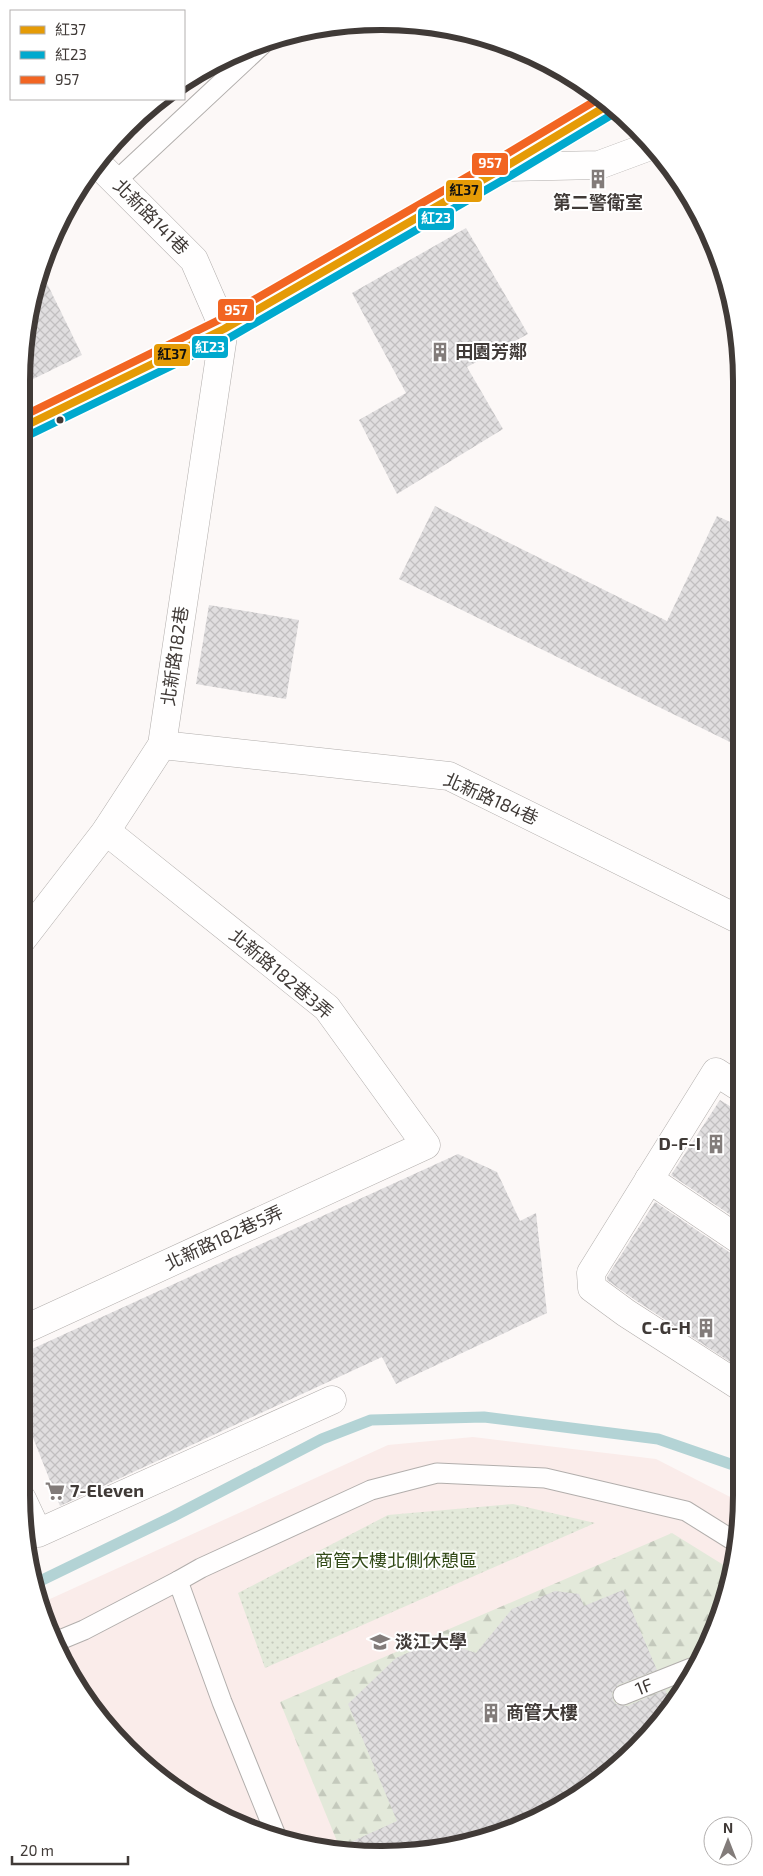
<svg xmlns="http://www.w3.org/2000/svg" width="763" height="1876" viewBox="0 0 763 1876" font-family="'Exo 2','Noto Sans TC',sans-serif">
  <style>
    .education { fill: #faecea }
    .forest { fill: url(#forest-firs) }
    .garden { fill: url(#garden-dots) }
    .lines { fill: none; stroke-linecap: round; stroke-linejoin: round }
    .stream { stroke: #b3d3d5; stroke-width: 11 }
    .building { fill: url(#building-cross-hatch) }
    .lane-casing { stroke: #b2aeac; stroke-width: 21 }
    .street-casing { stroke: #b2aeac; stroke-width: 29 }
    .secondary-casing { stroke: #b2aeac; stroke-width: 29 }
    .lane { stroke: #fffefe; stroke-width: 19 }
    .street { stroke: #fffefe; stroke-width: 28 }
    .secondary { stroke: #fffefe; stroke-width: 28 }
    .bus-1-casing { stroke: #fff; stroke-width: 11 }
    .bus-2-casing { stroke: #fff; stroke-width: 11 }
    .bus-3-casing { stroke: #fff; stroke-width: 11 }
    .bus-1 { stroke: #e59b06; stroke-width: 8 }
    .bus-2 { stroke: #00a9ce; stroke-width: 8 }
    .bus-3 { stroke: #f26522; stroke-width: 8 }
    .bus-dot { fill: #403a37; stroke: #fff; stroke-width: 2 }
    .labels { text-anchor: middle; stroke-width: 4; stroke-linejoin: round; paint-order: stroke }
    .poi-label { font-size: 18px; font-weight: bold; fill: #403a37; stroke: #fff; text-anchor: start }
    .street-label { font-size: 18px; fill: #403a37; stroke: #fff }
    .park-label { font-size: 18px; fill: #324a18; stroke: #fff }
    .rim { fill: none; stroke: #403a37; stroke-width: 6 }
    .line-badge { stroke: #fff; stroke-width: 2 }
    .badge-label { font-size: 14px; text-anchor: middle; font-weight: bold; fill: #fff }
    .pale-badge-label { font-size: 14px; text-anchor: middle; font-weight: bold; fill: #111 }
  </style>
  <defs>
    <pattern id="forest-firs" width="22" height="20" patternUnits="userSpaceOnUse" patternTransform="scale(1.25)"><rect width="22" height="20" fill="#e3e9da"/><path d="M5 1l3.5 6h-7zM16 11l3.5 6h-7z" fill="#c4c9bc"/></pattern>
    <pattern id="garden-dots" width="8" height="8" patternUnits="userSpaceOnUse" patternTransform="scale(1.25)"><rect width="8" height="8" fill="#e3e9da"/><path d="M2 2h.1M6 6h.1" fill="none" stroke="#c4c9bc" stroke-width="1.8" stroke-linecap="round"/></pattern>
    <pattern id="building-cross-hatch" width="8" height="8" patternUnits="userSpaceOnUse" patternTransform="scale(1.25)"><rect width="8" height="8" fill="#e0dedf"/><path d="M0 0l8 8M0 8l8-8" fill="none" stroke="#c1bfc0"/></pattern>
  </defs>
  <rect width="100%" height="100%" fill="#fcf8f7"/>
  <path class="education" d="M473 1437 656 1459 740 1502 723 1610 667 1714 581 1794 520 1827 452 1848 334 1852 266 1836 202 1807 110 1732 69 1674 40 1611 39 1604 388 1445Z"/>
  <path class="forest" d="M672 1533 730 1569 723 1610 667 1714 581 1794 520 1827 452 1848 341 1851 280 1702Z"/>
  <path class="garden" d="M513 1504 595 1523 265 1668 238 1593 388 1515Z"/>
  <g class="lines">
    <path class="stream" d="M36 1583 172 1517 322 1439 371 1420 484 1417 658 1439 742 1468"/>
  </g>
  <g class="building">
    <path d="M466 228 528 334 467 367 503 429 397 494 359 420 406 393 352 293Z"/>
    <path d="M40 269 82 355 21 385V382Z"/>
    <path d="M435 506 667 621 717 516 739 526 740 747 399 579Z"/>
    <path d="M209 605 299 620 286 699 196 684Z"/>
    <path d="M720 1100 741 1113V1222L671 1175Z"/>
    <path d="M458 1154 497 1172 520 1221 536 1213 547 1313 396 1384 382 1357 60 1506 30 1430 21 1434V1354Z"/>
    <path d="M655 1202 732 1254 741 1256V1369L635 1300 607 1280V1277Z"/>
    <path d="M623 1590 657 1670 618 1685 612 1693 613 1700 616 1704 627 1706 665 1690 672 1705 667 1714 581 1794 520 1827 452 1848 331 1851 397 1821 348 1704 396 1658 437 1640 476 1653 512 1609 555 1591 579 1594 584 1606Z"/>
  </g>
  <g class="lines">
    <defs>
      <g id="lane">
        <path d="M115 182 265 42"/>
        <path d="M178 1581 201 1568 371 1490 437 1473 545 1478 686 1511 734 1541"/>
        <path d="M55 1642 84 1630 178 1581 222 1702 277 1838"/>
        <path d="M623 1695 691 1668"/>
      </g>
      <g id="street">
        <path d="M505 167 599 165 653 145"/>
        <path d="M162 745 449 776 740 920"/>
        <path d="M21 941 106 831 162 745 224 329 194 260 97 163"/>
        <path d="M741 1088 716 1072 591 1273 592 1288 626 1313 741 1387"/>
        <path d="M649 1179 741 1241"/>
        <path d="M21 1331 426 1145 327 1008 106 831"/>
        <path d="M22 1499 38 1533 332 1400"/>
      </g>
      <path id="secondary" d="M21 428 224 329 505 167 608 105"/>
    </defs>
    <use href="#lane" class="lane-casing"/>
    <use href="#street" class="street-casing"/>
    <use href="#secondary" class="secondary-casing"/>
    <use href="#lane" class="lane"/>
    <use href="#street" class="street"/>
    <use href="#secondary" class="secondary"/>
    <defs>
      <path id="bus-1" d="M21 428 224 329 505 167 608 105"/>
      <path id="bus-2" d="M25 437 229 338 510 176 613 114"/>
      <path id="bus-3" d="M21 417 219 320 500 158 600 98"/>
    </defs>
    <use href="#bus-1" class="bus-1-casing"/>
    <use href="#bus-2" class="bus-2-casing"/>
    <use href="#bus-3" class="bus-3-casing"/>
    <use href="#bus-1" class="bus-1"/>
    <use href="#bus-2" class="bus-2"/>
    <use href="#bus-3" class="bus-3"/>
  </g>
  <defs>
    <symbol id="building-bare" viewBox="-9 -9 18 18"><path d="M-4-6H4V6H1V3H-1V6H-4ZM-2.5-4.3h1.7v1.8h-1.7ZM.8-4.3h1.7v1.8H.8ZM-2.5-1h1.7V.8h-1.7ZM.8-1h1.7V.8H.8Z" fill="#827c7a" stroke="#fff" stroke-width="2.5" paint-order="stroke"/></symbol>
    <symbol id="supermarket-bare" viewBox="-9 -9 18 18"><path d="M-6-5.5h2.5l.6 2H6L4.5 2H-2.5L-4.4-4H-6ZM-1.5 3.2a1.3 1.3 0 1 0 .1 0ZM3 3.2a1.3 1.3 0 1 0 .1 0Z" fill="#827c7a" stroke="#fff" stroke-width="2.5" paint-order="stroke"/></symbol>
    <symbol id="university-bare" viewBox="-9 -9 18 18"><path d="M0-5L7-2L0 1L-7-2ZM-4 1L0 2.5L4 1V4Q0 6-4 4Z" fill="#827c7a" stroke="#fff" stroke-width="2.5" paint-order="stroke"/></symbol>
  </defs>
  <g fill-rule="evenodd">
    <use href="#building-bare" x="584" y="165" width="28" height="28"/>
    <use href="#building-bare" x="426" y="338" width="28" height="28"/>
    <use href="#building-bare" x="702" y="1130" width="28" height="28"/>
    <use href="#building-bare" x="692" y="1314" width="28" height="28"/>
    <use href="#supermarket-bare" x="41" y="1477" width="28" height="28"/>
    <use href="#university-bare" x="366" y="1628" width="28" height="28"/>
    <use href="#building-bare" x="477" y="1699" width="28" height="28"/>
  </g>
  <circle class="bus-dot" cx="60" cy="420" r="4.5"/>
  <g class="labels">
    <g class="poi-label">
      <text x="598" y="209" text-anchor="middle">第二警衛室</text>
      <text x="455" y="358">田園芳鄰</text>
      <text x="701" y="1150" text-anchor="end">D-F-I</text>
      <text x="691" y="1334" text-anchor="end">C-G-H</text>
      <text x="70" y="1497">7-Eleven</text>
      <text x="395" y="1648">淡江大學</text>
      <text x="506" y="1719">商管大樓</text>
    </g>
    <g class="street-label">
      <text transform="translate(151 217) rotate(45)" y="6">北新路141巷</text>
      <text transform="translate(175 656) rotate(-82)" y="6">北新路182巷</text>
      <text transform="translate(491 799) rotate(24)" y="6">北新路184巷</text>
      <text transform="translate(281 974) rotate(40)" y="6">北新路182巷3弄</text>
      <text transform="translate(224 1238) rotate(-25)" y="6">北新路182巷5弄</text>
      <text transform="translate(644 1687) rotate(-21)" y="6">1F</text>
    </g>
    <g class="park-label">
      <text x="396" y="1567">商管大樓北側休憩區</text>
    </g>
  </g>
  <path d="M0 0H763V1876H0ZM381 30H382A351 351 0 0 1 733 381V1495A351 351 0 0 1 382 1846H381A351 351 0 0 1 30 1495V381A351 351 0 0 1 381 30Z" fill="#fff" fill-rule="evenodd"/>
  <path class="rim" d="M381 30H382A351 351 0 0 1 733 381V1495A351 351 0 0 1 382 1846H381A351 351 0 0 1 30 1495V381A351 351 0 0 1 381 30Z"/>
  <g class="line-badge">
    <rect x="471" y="152" width="38" height="24" rx="5" fill="#f26522"/>
    <rect x="445" y="179" width="38" height="24" rx="5" fill="#e59b06"/>
    <rect x="417" y="207" width="38" height="24" rx="5" fill="#00a9ce"/>
    <rect x="217" y="298" width="38" height="24" rx="5" fill="#f26522"/>
    <rect x="191" y="335" width="38" height="24" rx="5" fill="#00a9ce"/>
    <rect x="153" y="343" width="38" height="24" rx="5" fill="#e59b06"/>
  </g>
  <g class="badge-label">
    <text x="490" y="168">957</text>
    <text x="436" y="223">紅23</text>
    <text x="236" y="315">957</text>
    <text x="210" y="352">紅23</text>
  </g>
  <g class="pale-badge-label">
    <text x="464" y="195">紅37</text>
    <text x="172" y="359">紅37</text>
  </g>
  <rect x="10" y="10" width="175" height="90" fill="#ffffff" stroke="#b3b0af"/>
  <rect x="20" y="26" width="25" height="8" fill="#e59b06" stroke="#b3b0af"/>
  <text x="55" y="35" font-size="15" fill="#403a37">紅37</text>
  <rect x="20" y="51" width="25" height="8" fill="#00a9ce" stroke="#b3b0af"/>
  <text x="55" y="60" font-size="15" fill="#403a37">紅23</text>
  <rect x="20" y="76" width="25" height="8" fill="#f26522" stroke="#b3b0af"/>
  <text x="55" y="85" font-size="15" fill="#403a37">957</text>
  <g transform="translate(728 1841)"><circle r="24" fill="#ffffff" stroke="#b3b0af"/>
  <path d="M0-4L9 19L0 12L-9 19Z" fill="#827c7a"/>
  <text y="-8" font-size="14" font-weight="bold" text-anchor="middle" fill="#403a37">N</text>
  </g>
  <path d="M12 1856v8h116v-8" fill="none" stroke="#403a37" stroke-width="2.5"/>
  <text x="20" y="1856" font-size="15" fill="#403a37" stroke="#ffffff" stroke-width="4" paint-order="stroke">20 m</text>
</svg>
